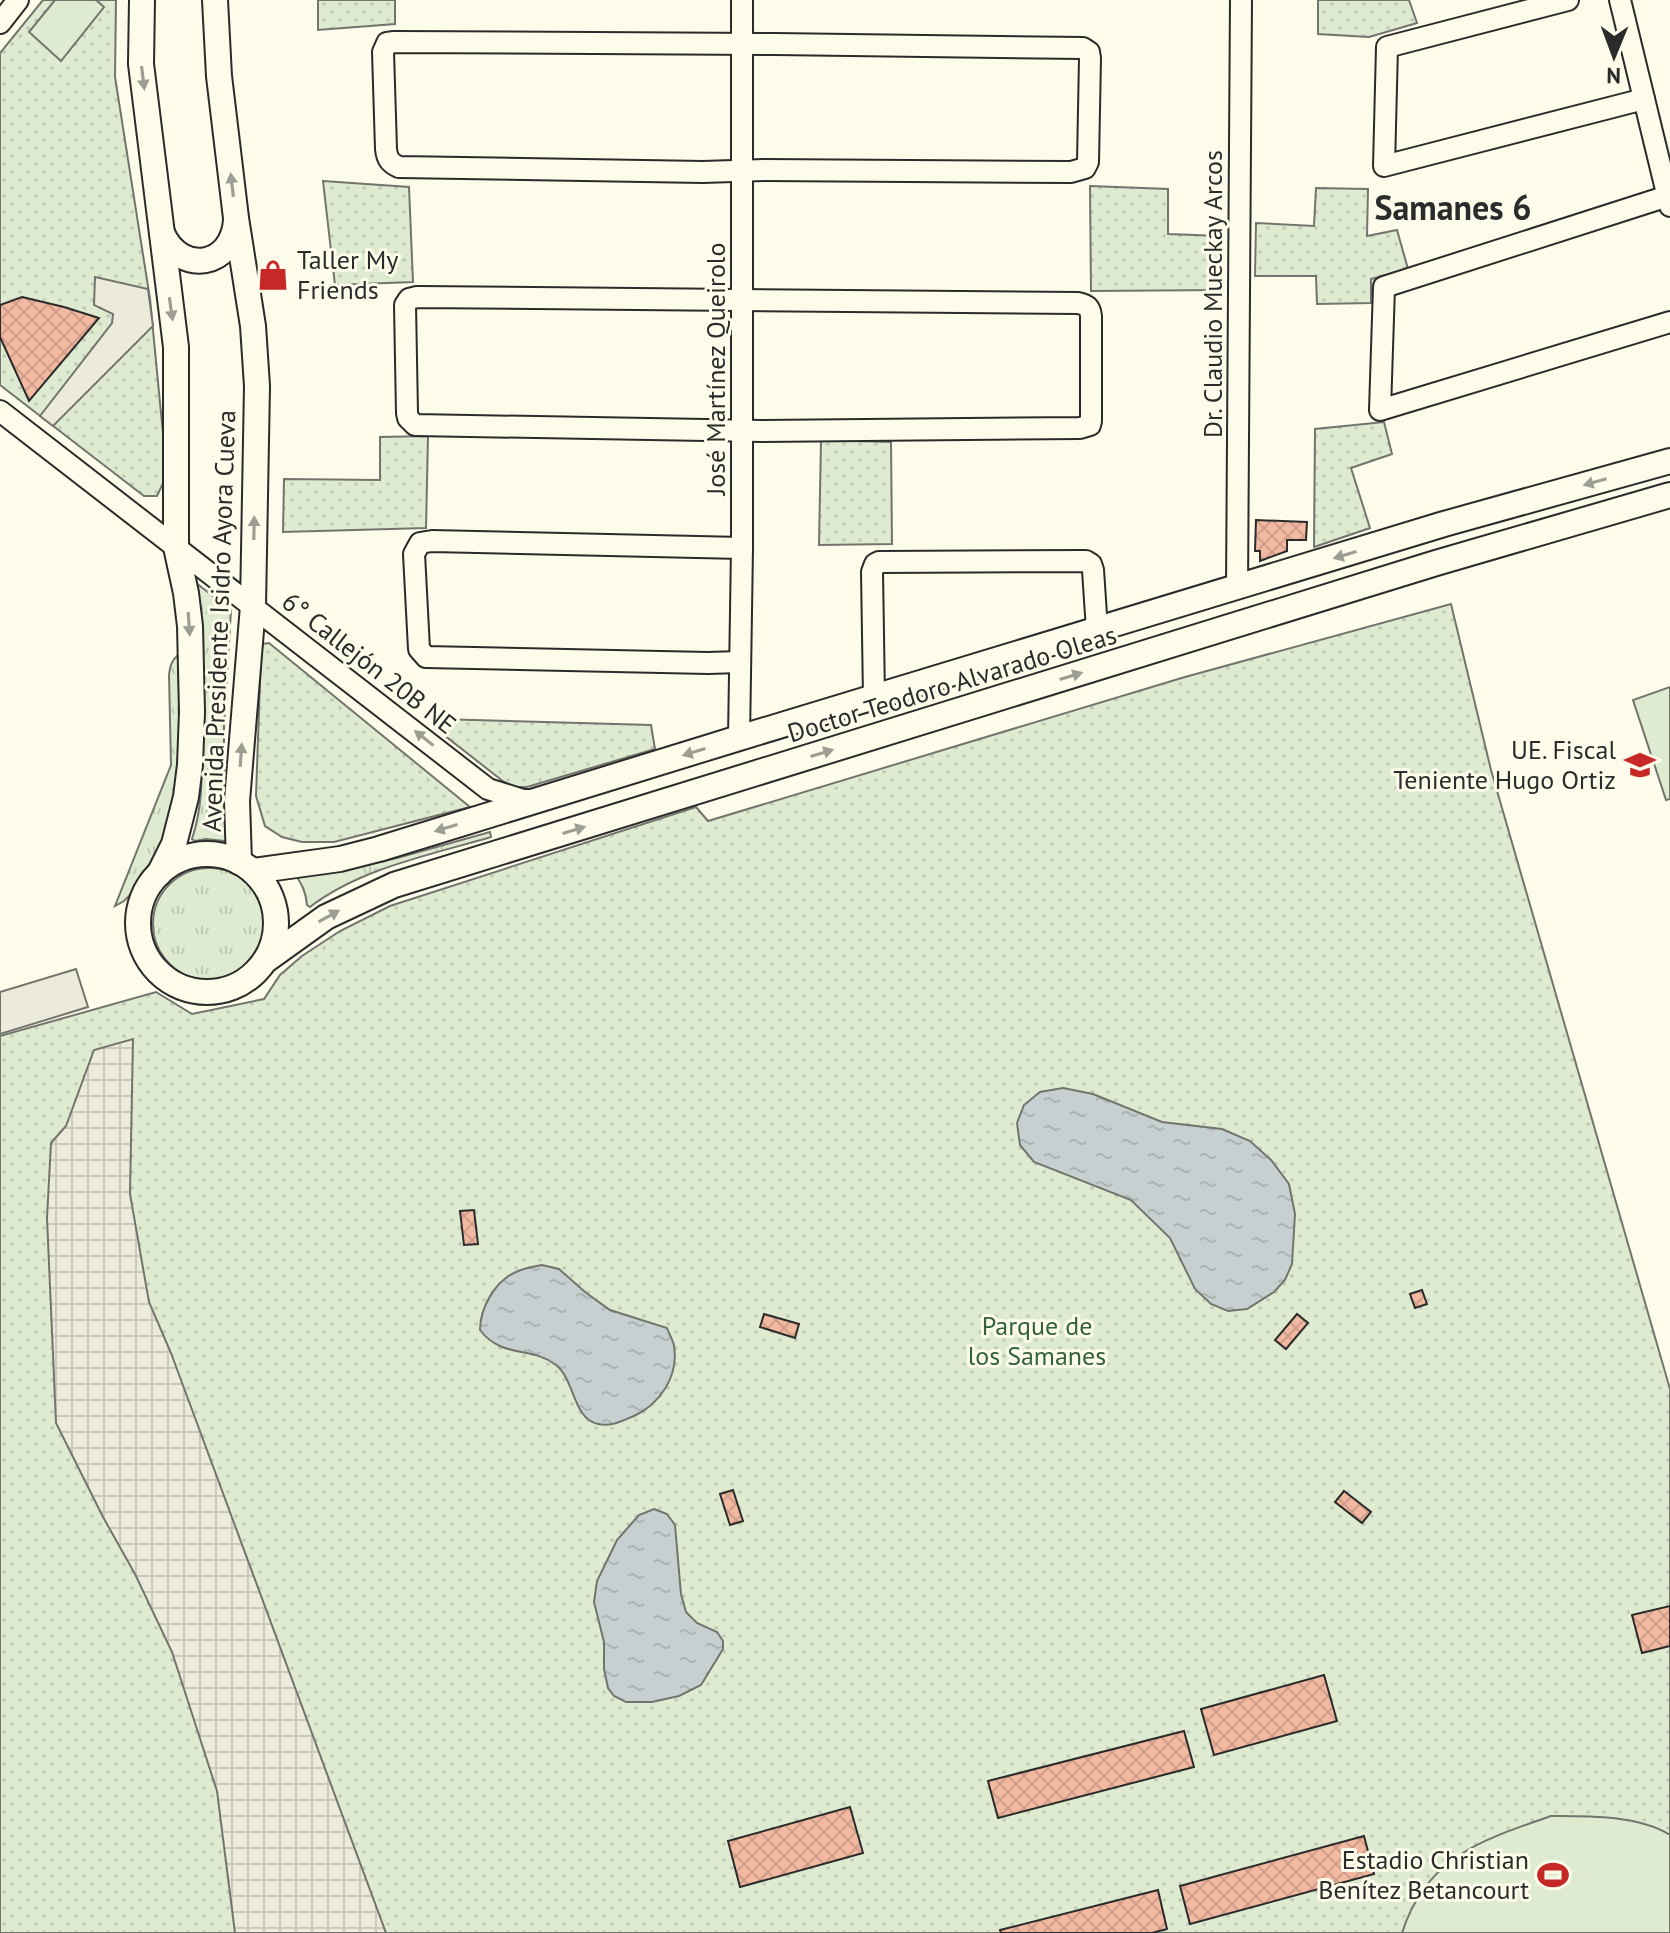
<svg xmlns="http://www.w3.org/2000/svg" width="1670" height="1933" viewBox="0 0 1670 1933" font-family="'PT Sans',sans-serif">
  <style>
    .grass { fill: url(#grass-tufts); stroke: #74746e; stroke-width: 2 }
    .park { fill: url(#park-dots); stroke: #74746e; stroke-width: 2 }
    .pitch { fill: #deebd1; stroke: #74746e; stroke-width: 2 }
    .parking { fill: #eceadb; stroke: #74746e; stroke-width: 2 }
    .plaza { fill: url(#plaza-grid); stroke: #74746e; stroke-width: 2 }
    .water { fill: url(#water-ripples); stroke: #74746e; stroke-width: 2 }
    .building { fill: url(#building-cross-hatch); stroke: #2b2b2b; stroke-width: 2 }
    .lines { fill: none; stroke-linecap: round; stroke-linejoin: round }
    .minor-casing { stroke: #2b2b2b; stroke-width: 24 }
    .major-casing { stroke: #2b2b2b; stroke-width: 28 }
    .minor { stroke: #fdfbea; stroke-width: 20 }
    .major { stroke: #fdfbea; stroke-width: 24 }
    .oneway { fill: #9e9d94 }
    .labels { text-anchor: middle; stroke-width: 6; stroke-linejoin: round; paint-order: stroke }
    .poi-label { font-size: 26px; fill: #2b2b2b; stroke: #fdfbea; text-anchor: end }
    .street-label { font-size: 26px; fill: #2b2b2b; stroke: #fdfbea }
    .park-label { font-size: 26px; fill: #34623c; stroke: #fdfbea }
    .district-label { font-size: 34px; font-weight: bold; fill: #2b2b2b; stroke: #fdfbea }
  </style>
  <defs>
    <pattern id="grass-tufts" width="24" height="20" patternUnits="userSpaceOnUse" patternTransform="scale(2)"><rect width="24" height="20" fill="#deebd1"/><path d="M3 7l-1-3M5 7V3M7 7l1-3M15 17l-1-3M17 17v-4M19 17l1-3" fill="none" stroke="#bfcab4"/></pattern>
    <pattern id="park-dots" width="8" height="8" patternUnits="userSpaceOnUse" patternTransform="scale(2)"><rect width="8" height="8" fill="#deebd1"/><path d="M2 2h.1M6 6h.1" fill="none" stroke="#bfcab4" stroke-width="1.8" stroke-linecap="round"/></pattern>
    <pattern id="plaza-grid" width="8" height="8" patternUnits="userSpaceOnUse" patternTransform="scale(2)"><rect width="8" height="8" fill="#eceadb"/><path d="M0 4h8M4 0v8" fill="none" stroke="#cbc9bc"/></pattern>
    <pattern id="water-ripples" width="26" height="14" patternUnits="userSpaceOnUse" patternTransform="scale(2)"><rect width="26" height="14" fill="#c7d0d0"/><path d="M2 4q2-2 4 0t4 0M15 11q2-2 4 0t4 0" fill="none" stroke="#abb3b3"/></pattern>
    <pattern id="building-cross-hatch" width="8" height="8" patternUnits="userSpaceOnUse" patternTransform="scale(2)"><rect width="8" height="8" fill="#f2b8a0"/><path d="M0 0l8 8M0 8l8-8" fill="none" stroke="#d09e8a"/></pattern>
  </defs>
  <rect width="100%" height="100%" fill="#fdfbea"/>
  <g class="grass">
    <path d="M187 576 231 610 224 727V789L234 842 206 839 195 841 192 839C203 806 202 776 201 742 199 686 192 631 187 576Z"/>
    <path d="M178 655 181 756 180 797 156 858 132 893 124 901 115 906 171 765 169 675C170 667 171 661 178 655Z"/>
    <path d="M490 832 491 837C430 855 361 868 310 907L307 905C306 892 302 884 294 873L353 868 397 858Z"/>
    <circle cx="209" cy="924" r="56"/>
  </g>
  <g class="park">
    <path d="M43 0H116L115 77 150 299 166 465 165 479 157 496H144L0 385V53Z"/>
    <path d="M318 0H395V24L318 30Z"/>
    <path d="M1318 0H1409L1417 23 1369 37 1318 34Z"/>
    <path d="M323 181 409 187 413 282 335 285Z"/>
    <path d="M1090 186 1168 189V234L1221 236V290L1091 291Z"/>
    <path d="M1316 188 1368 189 1367 236 1397 230 1408 269 1371 279V303L1317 304 1316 276H1255L1256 223 1314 226Z"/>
    <path d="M1384 422 1392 454 1351 468 1370 528 1314 547 1315 429Z"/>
    <path d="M428 436 426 528 283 532 284 479 380 480V437Z"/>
    <path d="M821 440 891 442 892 544 819 545Z"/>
    <path d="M1451 604 1491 770 1670 1389V1933H0V1036L156 992 192 1014 264 999 280 975 302 956 340 931 390 906 696 807 708 821 1185 677Z"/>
    <path d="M269 643 470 807 334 842H302L282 837 265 826 256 796 261 653 263 644Z"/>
    <path d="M437 719 651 725 655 749 527 787H515L504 782 435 728Z"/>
  </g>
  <g class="pitch">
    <path d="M55 0H96L104 7 61 61 29 32Z"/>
    <path d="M1670 687V799L1666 800 1633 700Z"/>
    <path d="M1551 1816C1587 1816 1638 1815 1670 1835V1933H1402C1426 1857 1482 1840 1551 1816Z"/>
  </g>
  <g class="parking">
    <path d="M95 277 148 289 153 326 53 426 40 416 112 323 113 314 94 305Z"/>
    <path d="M76 969 88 1007 0 1034V992Z"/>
  </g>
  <path class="plaza" d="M133 1039 130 1194 149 1302 171 1353 386 1933H235L217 1791 172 1652 135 1574 103 1517 56 1423 47 1218 51 1143 66 1126 94 1050Z"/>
  <g class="water">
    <path d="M1063 1088 1093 1094 1162 1122 1222 1129 1250 1141 1271 1160 1289 1184 1295 1214 1292 1264 1285 1280 1274 1292 1247 1309 1228 1311 1211 1304 1195 1289 1170 1238 1131 1200 1034 1162 1020 1145 1017 1123 1024 1105 1040 1092Z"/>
    <path d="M542 1265 559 1269 585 1292 610 1310 667 1328C669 1334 673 1340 674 1346 679 1376 660 1404 634 1416 622 1421 611 1427 598 1424 573 1419 575 1380 556 1365 532 1346 502 1359 480 1330 480 1308 495 1281 516 1272 524 1268 533 1267 542 1265Z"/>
    <path d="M654 1509 667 1514 675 1525 681 1594 686 1612 697 1623 717 1632 723 1641V1649L701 1685 679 1696 652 1702H626L614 1696 608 1688 604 1669V1642L594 1602 597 1581 617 1540 639 1515Z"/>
  </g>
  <g class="building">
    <path d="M22 297 64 307 99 318 29 401 0 337V305Z"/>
    <path d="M1256 520 1307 522 1306 540H1287V551L1260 561V551H1255Z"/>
    <path d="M474 1210 478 1244 464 1245 460 1211Z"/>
    <path d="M1422 1290 1427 1304 1415 1308 1410 1294Z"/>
    <path d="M764 1314 799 1324 795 1338 760 1327Z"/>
    <path d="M1297 1314 1308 1323 1286 1349 1275 1340Z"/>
    <path d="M733 1490 743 1521 730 1525 720 1494Z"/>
    <path d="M1344 1491 1371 1512 1362 1523 1335 1502Z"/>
    <path d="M1670 1606V1646L1642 1653 1632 1615Z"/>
    <path d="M1324 1675 1337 1721 1214 1755 1201 1709Z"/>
    <path d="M1184 1731 1194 1767 998 1818 988 1781Z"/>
    <path d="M850 1807 863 1853 740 1887 728 1841Z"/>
    <path d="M1364 1836 1374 1874 1190 1924 1180 1886Z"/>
    <path d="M1158 1890 1167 1929 1152 1933H1001L1000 1930Z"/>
  </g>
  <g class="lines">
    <defs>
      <g id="minor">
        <path d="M1568 0 1387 47 1384 166 1644 99"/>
        <path d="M1620 0 1670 206"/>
        <path d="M0 23 18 0"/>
        <path d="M394 42 775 44 1083 48 1089 52 1090 58 1088 162 1085 168 1071 172 764 170 703 172 399 167C390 163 387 159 386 149L383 52 387 43Z"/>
        <path d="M1668 196 1384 287 1380 410 1670 322"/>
        <path d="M417 297 1078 303C1087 305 1090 307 1091 316V421L1090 425 1080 428 762 431 415 425 408 418 407 413 405 305 409 299Z"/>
        <path d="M0 411 488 789 523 800H533"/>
        <path d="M1237 588 1241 0"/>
        <path d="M740 662 708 663 426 657 419 649 414 554 420 543 432 541 742 548"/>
        <path d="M874 697 872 572 875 564 879 562 1086 561 1091 564 1093 570 1097 630"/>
        <path d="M739 738 742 548V0"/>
      </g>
      <g id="major">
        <path d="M142 0 141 64 176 347V547L186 593 190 626 192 712 190 765 186 797 174 844 159 874"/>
        <path d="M215 0 219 76 236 218 253 326 257 386 253 606 237 801 239 862"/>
        <path d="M162 233C181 276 233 267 236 220"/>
        <circle cx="207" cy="923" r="69"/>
        <path d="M253 871 340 859 379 849 739 738 1444 524 1670 461"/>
        <path d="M266 960 326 917 394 885 1436 563 1670 495"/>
      </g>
    </defs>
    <use href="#minor" class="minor-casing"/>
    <use href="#major" class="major-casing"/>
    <use href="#minor" class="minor"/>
    <use href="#major" class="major"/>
  </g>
  <defs><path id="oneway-solid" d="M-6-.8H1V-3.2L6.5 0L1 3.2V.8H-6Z" transform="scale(2)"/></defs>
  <g class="oneway">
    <use href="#oneway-solid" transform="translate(143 78) rotate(83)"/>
    <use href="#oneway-solid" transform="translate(232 185) rotate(-97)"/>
    <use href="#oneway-solid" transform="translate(171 309) rotate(82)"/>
    <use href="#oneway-solid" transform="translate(1595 482) rotate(164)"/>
    <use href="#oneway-solid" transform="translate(254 528) rotate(-89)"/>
    <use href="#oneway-solid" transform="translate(1345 555) rotate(163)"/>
    <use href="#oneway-solid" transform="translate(189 624) rotate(86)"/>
    <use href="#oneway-solid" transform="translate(1071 676) rotate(-17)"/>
    <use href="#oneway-solid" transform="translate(424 738) rotate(-142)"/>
    <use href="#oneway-solid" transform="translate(694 752) rotate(163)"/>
    <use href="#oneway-solid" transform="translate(822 753) rotate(-17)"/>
    <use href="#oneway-solid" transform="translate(241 755) rotate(-86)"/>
    <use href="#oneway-solid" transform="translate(446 828) rotate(163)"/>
    <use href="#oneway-solid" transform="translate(574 830) rotate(-17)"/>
    <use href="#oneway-solid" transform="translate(329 916) rotate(-29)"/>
  </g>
  <defs>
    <symbol id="shop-bare" viewBox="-9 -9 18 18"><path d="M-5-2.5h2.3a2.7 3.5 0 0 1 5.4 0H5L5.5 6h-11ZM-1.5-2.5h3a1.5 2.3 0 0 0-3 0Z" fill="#c62828" stroke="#fdfbea" stroke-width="2.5" paint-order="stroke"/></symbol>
    <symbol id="school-bare" viewBox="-9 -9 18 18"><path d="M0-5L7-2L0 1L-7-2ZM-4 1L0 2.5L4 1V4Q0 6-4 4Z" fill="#c62828" stroke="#fdfbea" stroke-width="2.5" paint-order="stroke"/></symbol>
    <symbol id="stadium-bare" viewBox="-9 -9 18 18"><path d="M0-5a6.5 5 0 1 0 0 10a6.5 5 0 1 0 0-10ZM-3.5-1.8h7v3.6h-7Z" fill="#c62828" stroke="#fdfbea" stroke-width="2.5" paint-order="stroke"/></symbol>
  </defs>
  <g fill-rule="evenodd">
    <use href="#shop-bare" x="251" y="253" width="44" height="44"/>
    <use href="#school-bare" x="1618" y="743" width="44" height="44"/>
    <use href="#stadium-bare" x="1531" y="1853" width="44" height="44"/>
  </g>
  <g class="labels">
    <g class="poi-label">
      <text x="297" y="269" text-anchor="start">Taller My<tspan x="297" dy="30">Friends</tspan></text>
      <text x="1616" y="759">UE. Fiscal<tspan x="1616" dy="30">Teniente Hugo Ortiz</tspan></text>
      <text x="1529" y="1869">Estadio Christian<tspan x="1529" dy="30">Benítez Betancourt</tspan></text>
    </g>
    <g class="street-label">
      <text transform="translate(1213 294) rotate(-90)" y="9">Dr. Claudio Mueckay Arcos</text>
      <text transform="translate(716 369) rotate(-90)" y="9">José Martínez Queirolo</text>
      <text transform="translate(219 621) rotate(-88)" y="9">Avenida Presidente Isidro Ayora Cueva</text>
      <text transform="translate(369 663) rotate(38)" y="9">6° Callejón 20B NE</text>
      <text transform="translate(952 684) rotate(-17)" y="9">Doctor Teodoro Alvarado Oleas</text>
    </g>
    <g class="park-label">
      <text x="1037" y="1335">Parque de<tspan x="1037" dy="30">los Samanes</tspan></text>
    </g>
    <g class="district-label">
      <text x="1453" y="220">Samanes 6</text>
    </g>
  </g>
  <g transform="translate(1614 56) rotate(181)" stroke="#fdfbea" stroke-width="6" paint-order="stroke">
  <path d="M0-6L14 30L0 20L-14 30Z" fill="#2b2b2b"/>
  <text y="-12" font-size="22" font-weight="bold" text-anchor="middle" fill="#2b2b2b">N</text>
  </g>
</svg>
